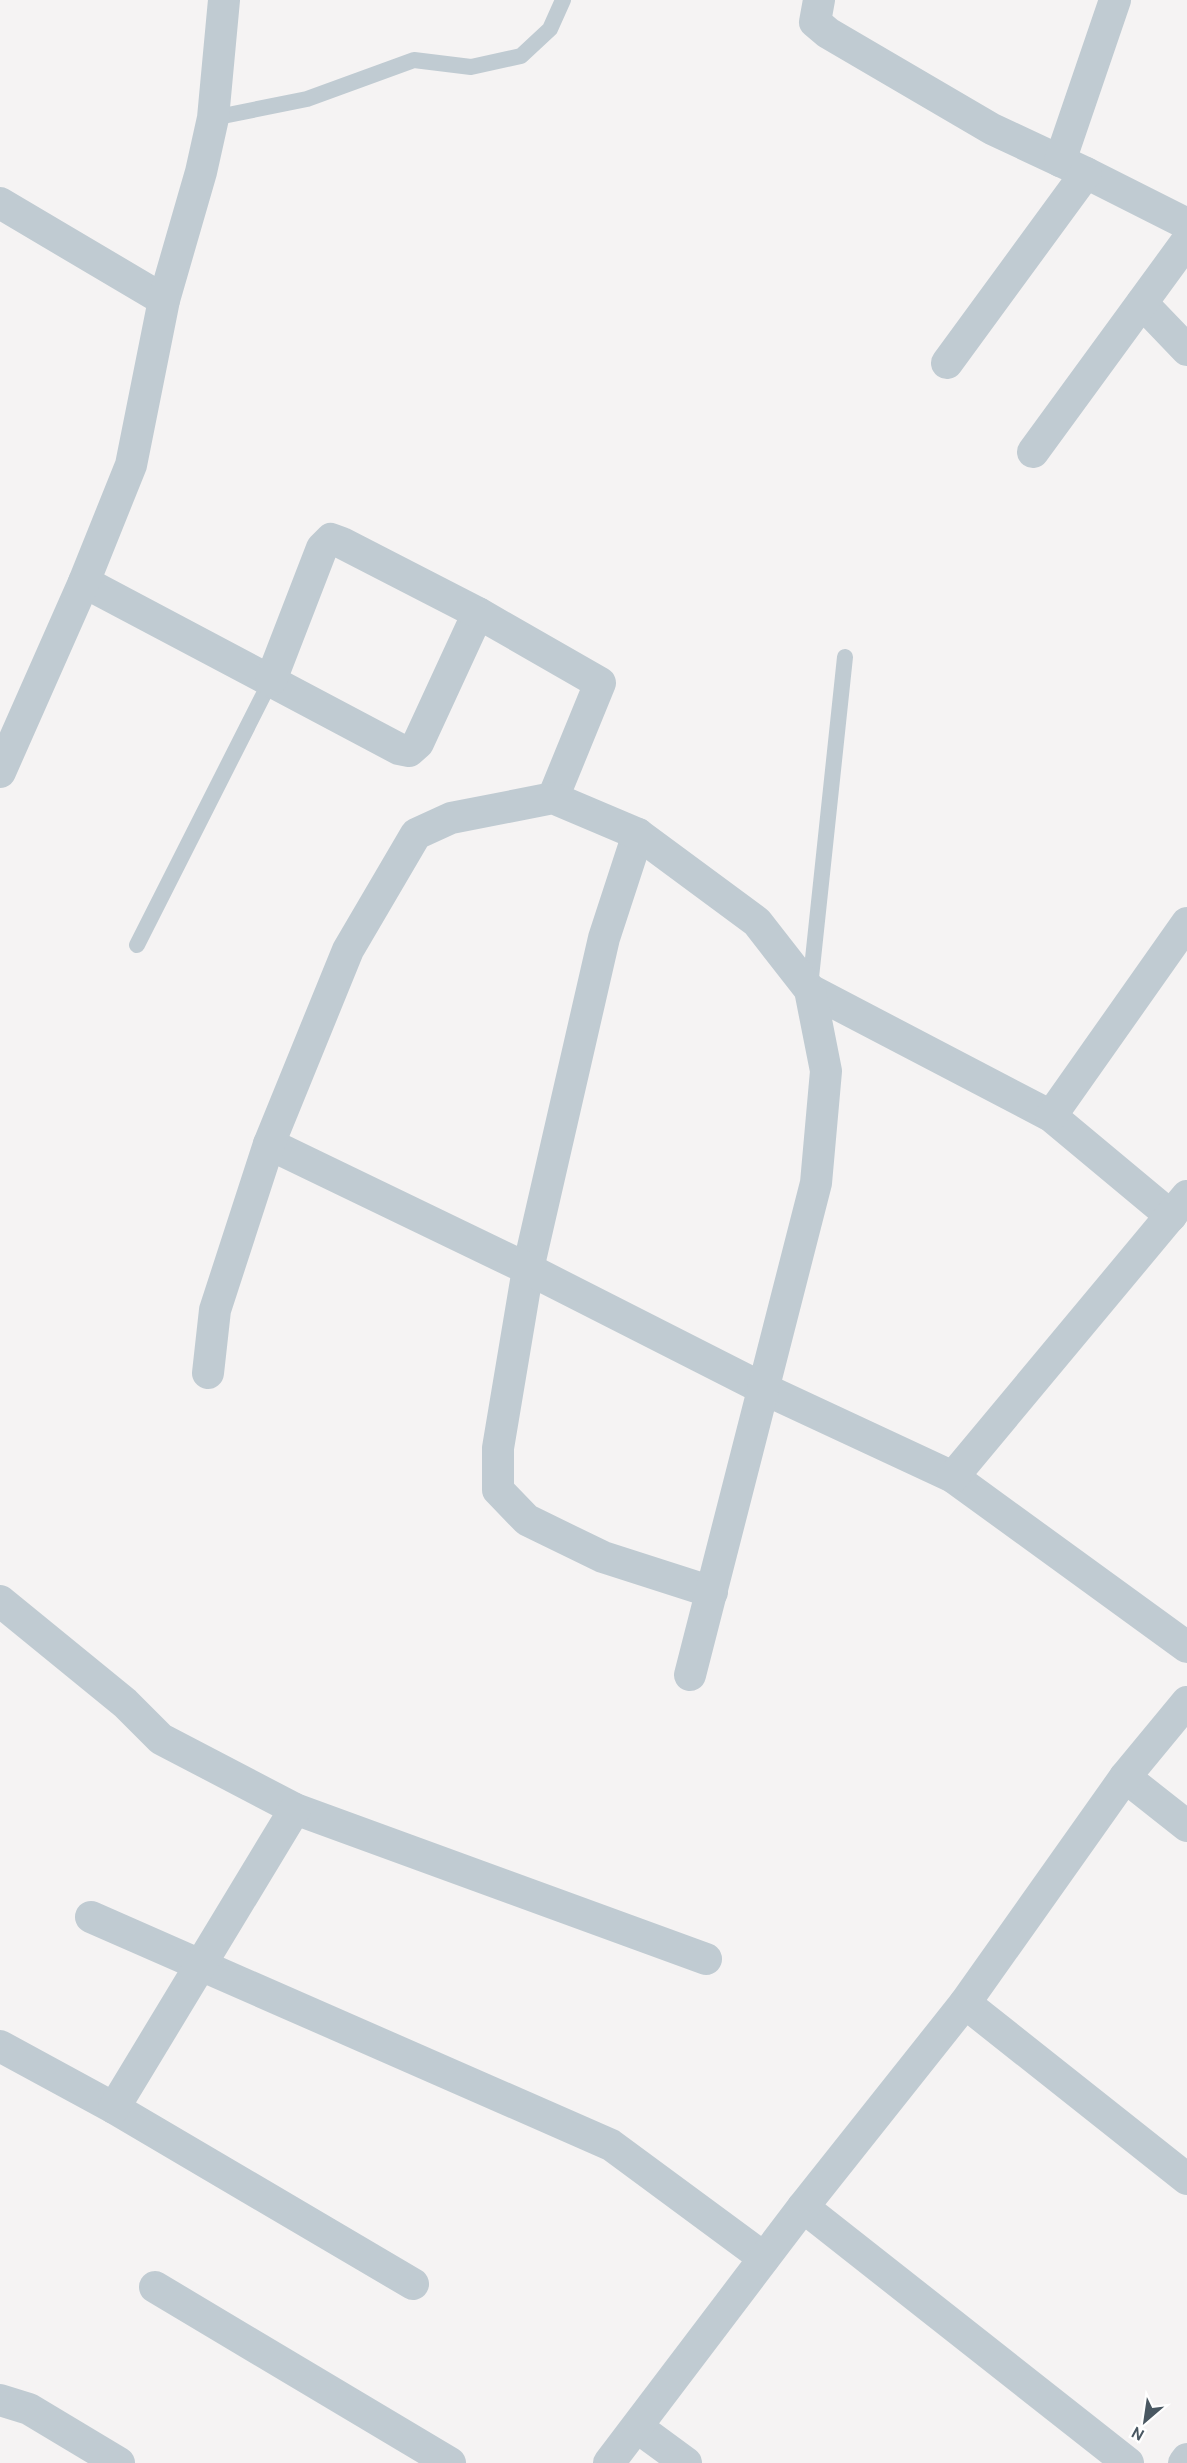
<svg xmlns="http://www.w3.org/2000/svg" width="1187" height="2463" viewBox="0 0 1187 2463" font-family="Cabin,sans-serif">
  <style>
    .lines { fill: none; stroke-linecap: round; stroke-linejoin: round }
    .service { stroke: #c0cbd2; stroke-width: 16 }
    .minor { stroke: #c0cbd2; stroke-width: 32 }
  </style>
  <rect width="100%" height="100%" fill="#f5f3f3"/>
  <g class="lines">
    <g class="service">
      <path d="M213 118 307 99 414 60 471 67 521 56 550 29 563 0"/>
      <path d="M137 945 271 680"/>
      <path d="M810 987 845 657"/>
    </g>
    <g class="minor">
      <path d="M819 0 815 22 828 33 992 129 1086 173 1187 224"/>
      <path d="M1060 161 1115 0"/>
      <path d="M0 203 164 300"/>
      <path d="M1142 303 1187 350"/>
      <path d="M947 363 1086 173"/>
      <path d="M1033 452 1187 241"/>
      <path d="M84 582 399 749 409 751 418 743 478 613"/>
      <path d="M271 680 322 548 331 539 342 543 478 613 600 683 553 798"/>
      <path d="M0 772 84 582 131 465 164 300 201 172 213 118 224 0"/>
      <path d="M638 834 604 938 528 1269 498 1448V1490L527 1520 603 1557 712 1592"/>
      <path d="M810 990 1051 1116 1171 1216"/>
      <path d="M1051 1116 1187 923"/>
      <path d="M269 1144 528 1269 762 1388 953 1477 1187 1647"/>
      <path d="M208 1373 215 1310 269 1144 348 950 416 834 451 818 553 798 638 834 757 922 810 990 826 1071 816 1183 690 1675"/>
      <path d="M953 1477 1187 1196"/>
      <path d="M0 1601 125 1703 161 1739 295 1809 706 1959"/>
      <path d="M1125 1777 1187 1826"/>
      <path d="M91 1917 611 2145 764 2258"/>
      <path d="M965 2003 1187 2179"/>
      <path d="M0 2046 114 2108 413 2284"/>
      <path d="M114 2108 295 1809"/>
      <path d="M803 2207 1128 2463"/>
      <path d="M155 2287 450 2463"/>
      <path d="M0 2400 29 2409 119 2463"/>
      <path d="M637 2427 686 2463"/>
      <path d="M609 2463 803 2207 965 2003 1125 1777 1187 1702"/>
      <path d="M1184 2463 1187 2459"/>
    </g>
  </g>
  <g transform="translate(1145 2421) rotate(209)" stroke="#ffffff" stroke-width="4.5" paint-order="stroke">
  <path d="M0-4.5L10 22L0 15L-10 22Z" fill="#495761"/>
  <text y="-9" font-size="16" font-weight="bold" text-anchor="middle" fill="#495761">N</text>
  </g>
</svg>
